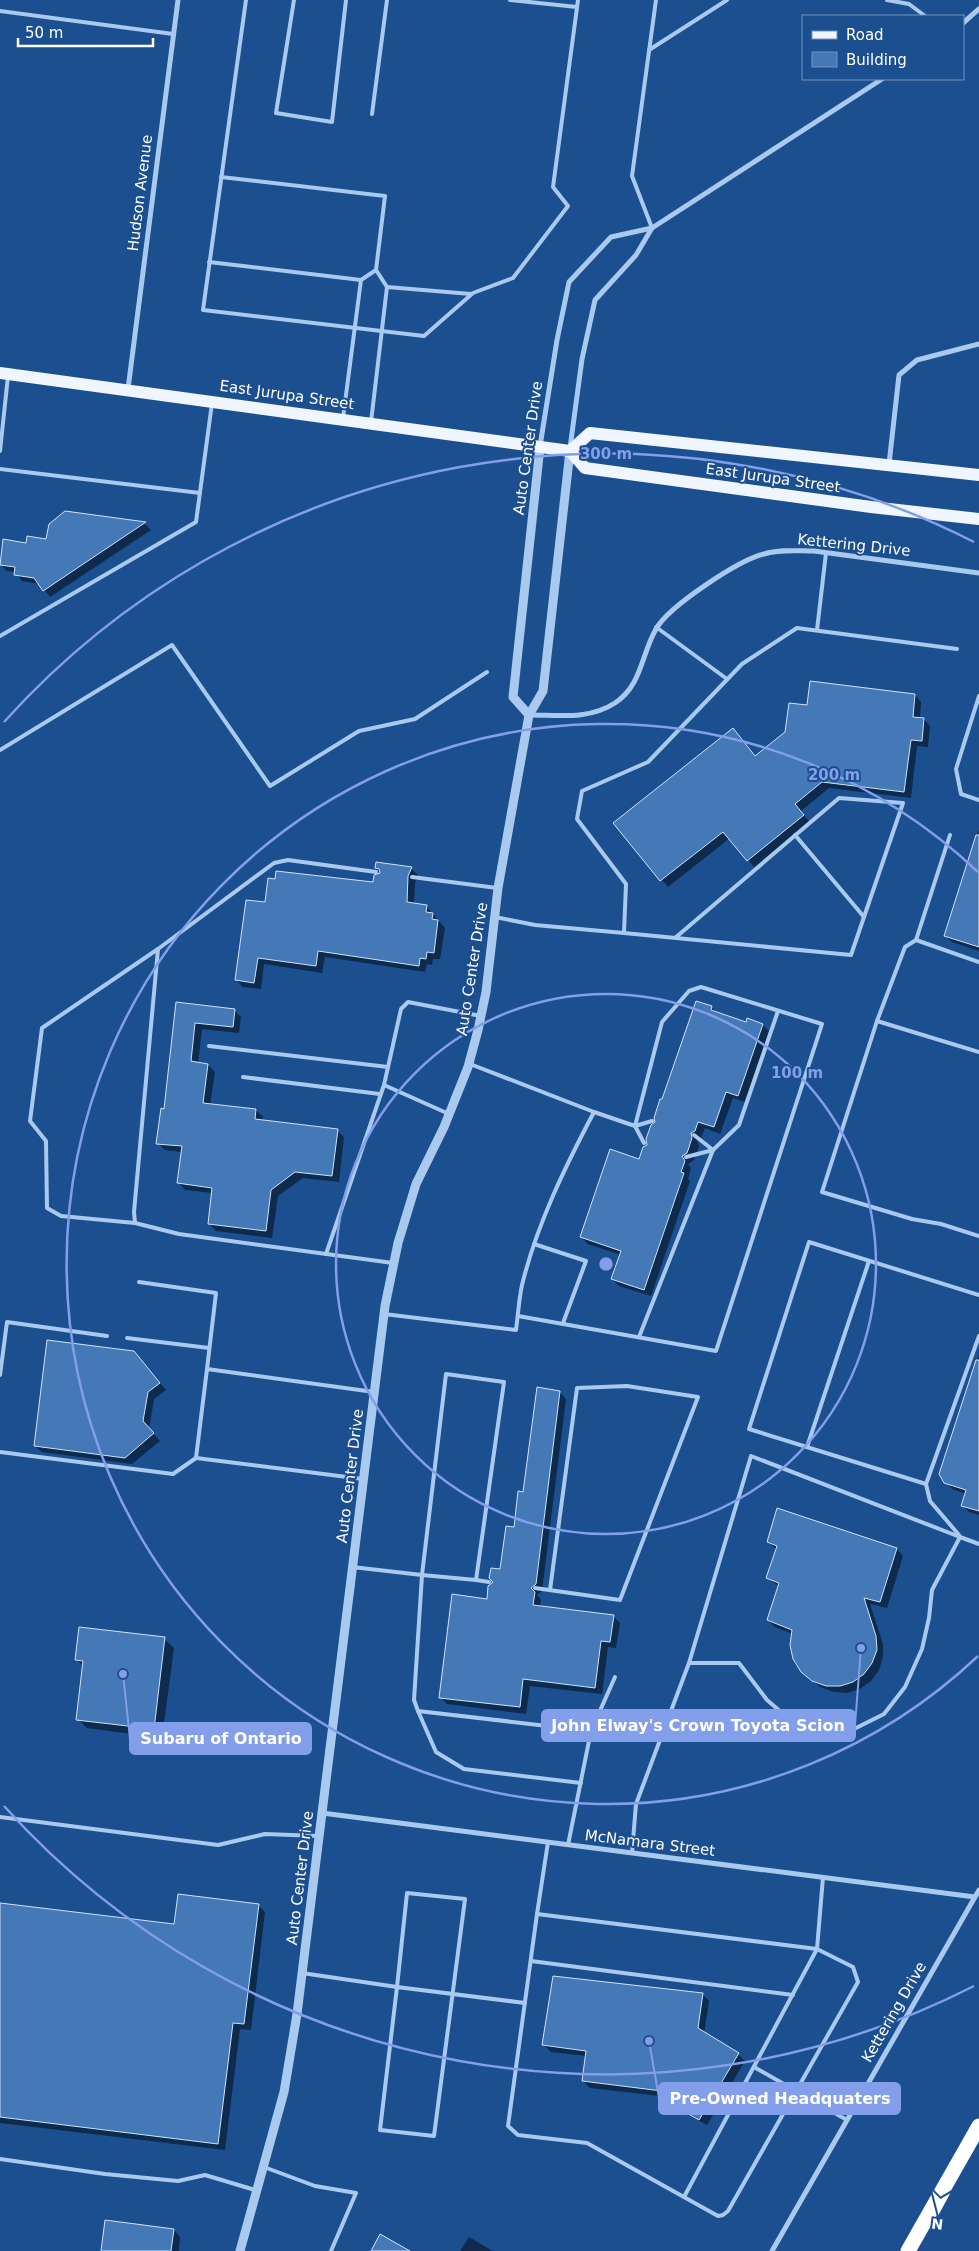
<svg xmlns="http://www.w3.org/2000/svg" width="979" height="2251" viewBox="0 0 979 2251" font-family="'DejaVu Sans',sans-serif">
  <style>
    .shadow { fill: #0007 }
    .building { fill: #4478b7; stroke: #cfe3fa }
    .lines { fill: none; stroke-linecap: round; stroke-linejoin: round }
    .service { stroke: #a9c9ee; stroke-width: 4 }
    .minor { stroke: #a9c9ee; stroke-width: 5 }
    .tertiary { stroke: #a9c9ee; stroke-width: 9 }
    .primary { stroke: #f0f6ff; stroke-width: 12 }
    .motorway { stroke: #fff; stroke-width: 15 }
    .ring { fill: none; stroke: #839eea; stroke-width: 2.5 }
    .labels { text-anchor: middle; stroke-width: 4; stroke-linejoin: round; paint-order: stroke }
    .street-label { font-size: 15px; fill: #fff; stroke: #1b4f8f }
    .centre { fill: #839eea; stroke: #1b4f8f; stroke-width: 2.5 }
    .ring-label { font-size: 15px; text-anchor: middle; font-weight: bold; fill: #839eea; stroke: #1b4f8f; stroke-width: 4; stroke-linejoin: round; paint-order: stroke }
    .leader { fill: none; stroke: #839eea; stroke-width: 2 }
    .callout-dot { fill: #839eea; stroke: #1b4f8f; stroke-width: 2 }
    .callout { fill: #839eea; stroke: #839eea; stroke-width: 2 }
    .callout-label { font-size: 16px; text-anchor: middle; font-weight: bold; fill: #fff }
  </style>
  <rect width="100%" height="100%" fill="#1b4f8f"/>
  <g class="shadow">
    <path d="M66 512 145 524 151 530 50 597 40 584 22 581 15 572 7 571 0 564 27 544 47 541Z"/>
    <path d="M915 695 921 702 920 719H924L930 726 928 747 917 746 911 798 829 788 801 811 810 823 754 867 730 838 668 887 615 823 733 730 756 757 786 732 808 706Z"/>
    <path d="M979 829V951L952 942 945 936Z"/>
    <path d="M376 868H411L418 875 415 883 414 904 426 906 445 928 440 959H433L432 965 427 964 425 972 325 957 322 973 264 964 261 989 243 987 236 980 266 904 374 883 381 874Z"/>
    <path d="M177 1004 234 1010 241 1017 239 1033 202 1029 198 1064 208 1065 215 1072 210 1105 256 1110 263 1117 262 1121 337 1131 344 1137 339 1182 303 1178 278 1196 272 1238 216 1231 209 1224 213 1193 185 1190 179 1183 182 1152 165 1150 158 1143 165 1110Z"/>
    <path d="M711 1007 718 1014 746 1024 763 1025 769 1031 745 1102 733 1098 720 1134 705 1128 701 1138 697 1140 699 1146 694 1160 688 1164 691 1168 688 1179 690 1181 651 1296 619 1286 612 1279 621 1255 588 1244 581 1237 640 1160 649 1145 663 1101Z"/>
    <path d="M134 1352 166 1390 154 1399 149 1429 160 1441 132 1464 42 1452 35 1446Z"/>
    <path d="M979 1354V1515L969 1512 962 1505 966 1494 952 1489 941 1474Z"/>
    <path d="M559 1392 566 1399 542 1591 537 1595 541 1600 540 1607 613 1616 620 1623 616 1648 608 1647 602 1694 530 1686 526 1714 447 1704 440 1697 501 1570 525 1493Z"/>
    <path d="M768 1542 897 1549 903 1556 887 1608 870 1604 883 1644V1657L879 1670 871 1681 860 1689 847 1693 834 1692 820 1687 809 1678 793 1634 775 1627 768 1620 779 1586 768 1578 777 1550Z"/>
    <path d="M164 1639 174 1648 162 1738 87 1728 78 1719 84 1667 77 1660Z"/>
    <path d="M0 1904 176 1925 258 1905 265 1912 251 2030 240 2029 225 2150 0 2123Z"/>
    <path d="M702 1994 709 2001 704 2034 738 2054 745 2061 707 2125 674 2108 667 2102 669 2097 590 2088 583 2081 587 2056 551 2052 544 2045Z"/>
    <path d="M174 2230 180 2237 179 2251H102Z"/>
    <path d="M469 2237 493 2251H460Z"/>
  </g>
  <g class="building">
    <path d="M65 511 146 522 43 591 34 578 14 575 15 567 0 565 3 539 26 543 27 536 46 539 49 524Z"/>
    <path d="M810 681 915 694 913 717 924 718 922 741 911 740 904 792 822 782 795 804 804 815 747 861 723 832 660 881 613 823 733 728 755 756 785 732 789 703 807 705Z"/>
    <path d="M976 835H979V947L944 936Z"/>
    <path d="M376 862 412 867 408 876 407 902 427 905 426 912 433 913 432 919 438 920 434 953 427 952 426 959 420 958 419 966 318 951 316 966 258 958 254 983 235 980 246 900 265 902 268 878 275 879 276 871 373 882 374 875 380 873 379 869 375 868Z"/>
    <path d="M696 1001 712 1006 711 1010 746 1022 747 1018 763 1024 738 1096 726 1092 714 1127 698 1122 695 1131 691 1133 692 1138 687 1153 682 1156 685 1161 681 1172 684 1173 644 1290 611 1279 621 1251 580 1237 610 1149 639 1159 643 1147 647 1145 646 1139 651 1125 655 1122 654 1118 660 1099H662Z"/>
    <path d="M176 1002 235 1009 233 1027 195 1023 191 1061 208 1064 203 1103 256 1109 255 1119 338 1129 332 1176 295 1172 271 1190 266 1231 208 1224 212 1188 177 1183 182 1146 156 1144 161 1108 164 1109Z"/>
    <path d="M47 1340 134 1351 160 1383 148 1392 143 1421 154 1433 125 1458 34 1446Z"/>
    <path d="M976 1360H979V1511L961 1506 966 1490 944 1483 939 1474Z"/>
    <path d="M537 1387 560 1391 536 1584 531 1588 535 1592 533 1605 614 1615 610 1642 601 1641 595 1688 523 1679 520 1707 439 1698 452 1594 487 1599 488 1586 493 1582 489 1578 491 1568 500 1569 506 1526 514 1527 518 1491 523 1492Z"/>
    <path d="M777 1508 897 1548 880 1602 864 1598 876 1636 877 1650 872 1663 864 1674 853 1682 840 1686H826L812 1681 801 1672 793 1659 790 1645 792 1630 767 1620 779 1583 766 1578 777 1546 767 1542Z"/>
    <path d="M79 1627 165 1637 154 1729 76 1720 83 1661 75 1660Z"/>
    <path d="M178 1894 259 1904 244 2024 233 2023 218 2144 0 2117V1903L174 1924Z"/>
    <path d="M553 1976 703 1993 698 2028 739 2053 699 2120 666 2102 670 2092 582 2081 586 2051 542 2045Z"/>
    <path d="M105 2220 174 2229 171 2251H101Z"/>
    <path d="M380 2234 410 2251H371Z"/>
  </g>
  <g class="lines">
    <g class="service">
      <path d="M246 0 203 310 424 336 473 293 513 278 568 206 553 187 578 0"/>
      <path d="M294 0 276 113 332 122 346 0"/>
      <path d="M510 0 577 7"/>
      <path d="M887 0 909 4 925 16"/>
      <path d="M0 11 173 34"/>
      <path d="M649 50 727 0"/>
      <path d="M372 114 387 0"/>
      <path d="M221 177 385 196 376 270 387 287 371 422"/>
      <path d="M652 228 632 176 656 0"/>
      <path d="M209 262 361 280"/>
      <path d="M387 287 471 294"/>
      <path d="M343 418 361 280 376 270"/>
      <path d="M0 451 8 376"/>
      <path d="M0 469 200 493"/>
      <path d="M656 627 727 679"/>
      <path d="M817 630 826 553"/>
      <path d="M0 636 196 522 212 403"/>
      <path d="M979 696 956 769 961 794 979 800"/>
      <path d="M0 750 172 645 270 786 359 731 415 719 487 672"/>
      <path d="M795 835 864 917"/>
      <path d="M950 835 916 940 905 947 877 1021 822 1192 912 1219 941 1224 979 1236"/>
      <path d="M376 872 288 860 274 863 158 949 134 1212 135 1223 179 1234 393 1263"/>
      <path d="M412 877 497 888"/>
      <path d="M495 917 535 925 624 933 626 884 577 819 582 791 648 762 742 664 797 628 957 649"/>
      <path d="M624 933 851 955 903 803 839 798 675 938"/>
      <path d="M916 940 979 962"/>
      <path d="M877 1021 979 1052"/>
      <path d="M209 1046 388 1067"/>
      <path d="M243 1077 380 1094"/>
      <path d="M384 1085 449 1114"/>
      <path d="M694 1135 713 1150"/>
      <path d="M644 1143 635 1126 652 1121"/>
      <path d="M686 1157 713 1150"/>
      <path d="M135 1223 61 1216 47 1208 46 1141 30 1121 42 1028 158 949"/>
      <path d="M534 1244 586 1261 563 1323"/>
      <path d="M326 1254 384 1085 401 1009 408 1002 481 1016"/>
      <path d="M139 1282 216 1293 207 1369"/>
      <path d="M384 1314 516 1330C518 1315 519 1299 522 1285 537 1224 565 1167 594 1112L470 1064"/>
      <path d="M518 1316 716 1351 822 1024 701 987 689 991 662 1022 635 1126 594 1112"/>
      <path d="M639 1337 713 1150 739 1125 778 1011"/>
      <path d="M127 1338 209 1348"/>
      <path d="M446 1374 504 1382 476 1580 422 1575Z"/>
      <path d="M0 1375 7 1322 107 1336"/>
      <path d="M807 1447 869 1261"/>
      <path d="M0 1452 173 1474 196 1458"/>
      <path d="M363 1479 196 1458 207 1369 374 1392"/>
      <path d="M926 1484 749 1429 809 1242 979 1295"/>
      <path d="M959 1535 930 1501 926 1484 979 1336"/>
      <path d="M352 1567 422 1575 414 1700 418 1711 591 1731 568 1845"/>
      <path d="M476 1580 489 1582"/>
      <path d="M535 1588 620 1600 698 1397 627 1386 577 1388 550 1590"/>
      <path d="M689 1663 751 1456 960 1537"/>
      <path d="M418 1711 436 1752 464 1769 581 1783"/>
      <path d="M591 1731 615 1677"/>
      <path d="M0 1817 218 1845 265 1834 319 1836"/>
      <path d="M632 1853 636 1804 689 1663H739L767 1700 795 1724 822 1730 854 1729 884 1714 905 1687 922 1649 929 1618 932 1590 960 1537 979 1544"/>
      <path d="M537 1914 548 1842"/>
      <path d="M531 1961 793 1995"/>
      <path d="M302 1973 397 1987 380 2130 434 2136 465 1899 407 1893 397 1987 525 2003"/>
      <path d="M754 2067 847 2120"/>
      <path d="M0 2159 105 2174 178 2181 205 2175 255 2190"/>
      <path d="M264 2167 315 2186 356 2193 331 2251"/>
      <path d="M684 2197 817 1949 537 1914 508 2126 518 2135 587 2143 718 2216 723 2215 728 2211 858 1982 853 1967 817 1949 823 1877"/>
    </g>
    <g class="minor">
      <path d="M963 23 979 9"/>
      <path d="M128 389 178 0"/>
      <path d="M540 446 557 340 569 282 611 237 652 228 882 79"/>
      <path d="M570 448 582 359 595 300 636 255 652 228"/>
      <path d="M889 464 899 375 917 360 979 344"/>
      <path d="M530 715C558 715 589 720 615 703 642 685 641 655 656 629 669 606 739 560 764 554 780 549 798 551 814 551L979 573"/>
      <path d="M322 1813 975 1897"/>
      <path d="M772 2251 979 1890"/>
    </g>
    <g class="tertiary">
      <path d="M529 715 513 697 540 447"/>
      <path d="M240 2251 284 2092 297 2014 385 1306 398 1243 416 1184 444 1127 468 1067 478 1030 486 992 498 888 529 715 543 691 570 451"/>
    </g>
    <g class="primary">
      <path d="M0 373 570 451 585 468 871 507 979 519"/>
      <path d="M570 451 590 433 979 475"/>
    </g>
    <path class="motorway" d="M908 2251 979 2126"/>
  </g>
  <g class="ring">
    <circle cx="606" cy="1264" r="270"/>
    <path d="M978 1656A540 540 0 1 1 978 872"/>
    <path d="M974 1986A810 810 0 0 1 4 1806M4 722A810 810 0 0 1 974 542"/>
  </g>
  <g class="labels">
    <g class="street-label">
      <text transform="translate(140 193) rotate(-83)" y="5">Hudson Avenue</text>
      <text transform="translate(287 395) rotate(8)" y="5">East Jurupa Street</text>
      <text transform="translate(528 448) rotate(-82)" y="5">Auto Center Drive</text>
      <text transform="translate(773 478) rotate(8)" y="5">East Jurupa Street</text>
      <text transform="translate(854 545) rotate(6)" y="5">Kettering Drive</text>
      <text transform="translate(472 969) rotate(-81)" y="5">Auto Center Drive</text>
      <text transform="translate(350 1476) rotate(-83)" y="5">Auto Center Drive</text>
      <text transform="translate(650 1843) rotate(7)" y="5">McNamara Street</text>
      <text transform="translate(300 1878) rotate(-83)" y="5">Auto Center Drive</text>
      <text transform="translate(894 2012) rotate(-60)" y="5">Kettering Drive</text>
    </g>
  </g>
  <circle cx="606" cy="1264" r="8" class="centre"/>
  <g class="ring-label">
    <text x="606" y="459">300 m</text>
    <text x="834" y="780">200 m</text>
    <text x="797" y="1078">100 m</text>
  </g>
  <path class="leader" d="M861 1648L855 1725M123 1674L130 1739M649 2041L659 2098"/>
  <g class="callout-dot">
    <circle cx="861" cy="1648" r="5"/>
    <circle cx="123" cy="1674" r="5"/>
    <circle cx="649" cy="2041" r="5"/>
  </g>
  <g class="callout">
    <rect x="542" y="1710" width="313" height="31" rx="5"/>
    <rect x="130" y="1723" width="181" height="31" rx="5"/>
    <rect x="659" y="2083" width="241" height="31" rx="5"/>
  </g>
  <g class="callout-label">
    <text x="698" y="1731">John Elway's Crown Toyota Scion</text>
    <text x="221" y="1744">Subaru of Ontario</text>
    <text x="780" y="2104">Pre-Owned Headquaters</text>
  </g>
  <rect x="802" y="15" width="162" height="65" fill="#1b4f8f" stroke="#7695bc"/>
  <rect x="812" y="31" width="25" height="8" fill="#f0f6ff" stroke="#7695bc"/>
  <text x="846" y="40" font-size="15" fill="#ffffff">Road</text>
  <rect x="812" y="52" width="25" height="15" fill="#4478b7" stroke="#7695bc"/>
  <text x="846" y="65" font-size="15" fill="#ffffff">Building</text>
  <g transform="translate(939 2211) rotate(187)" stroke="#1b4f8f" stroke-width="4" paint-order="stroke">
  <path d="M0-4L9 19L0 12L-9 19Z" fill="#ffffff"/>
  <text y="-8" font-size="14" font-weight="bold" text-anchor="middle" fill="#ffffff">N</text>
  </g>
  <path d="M18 38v8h135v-8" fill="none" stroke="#ffffff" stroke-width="2.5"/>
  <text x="25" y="38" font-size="15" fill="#ffffff" stroke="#1b4f8f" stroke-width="4" paint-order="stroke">50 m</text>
</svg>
